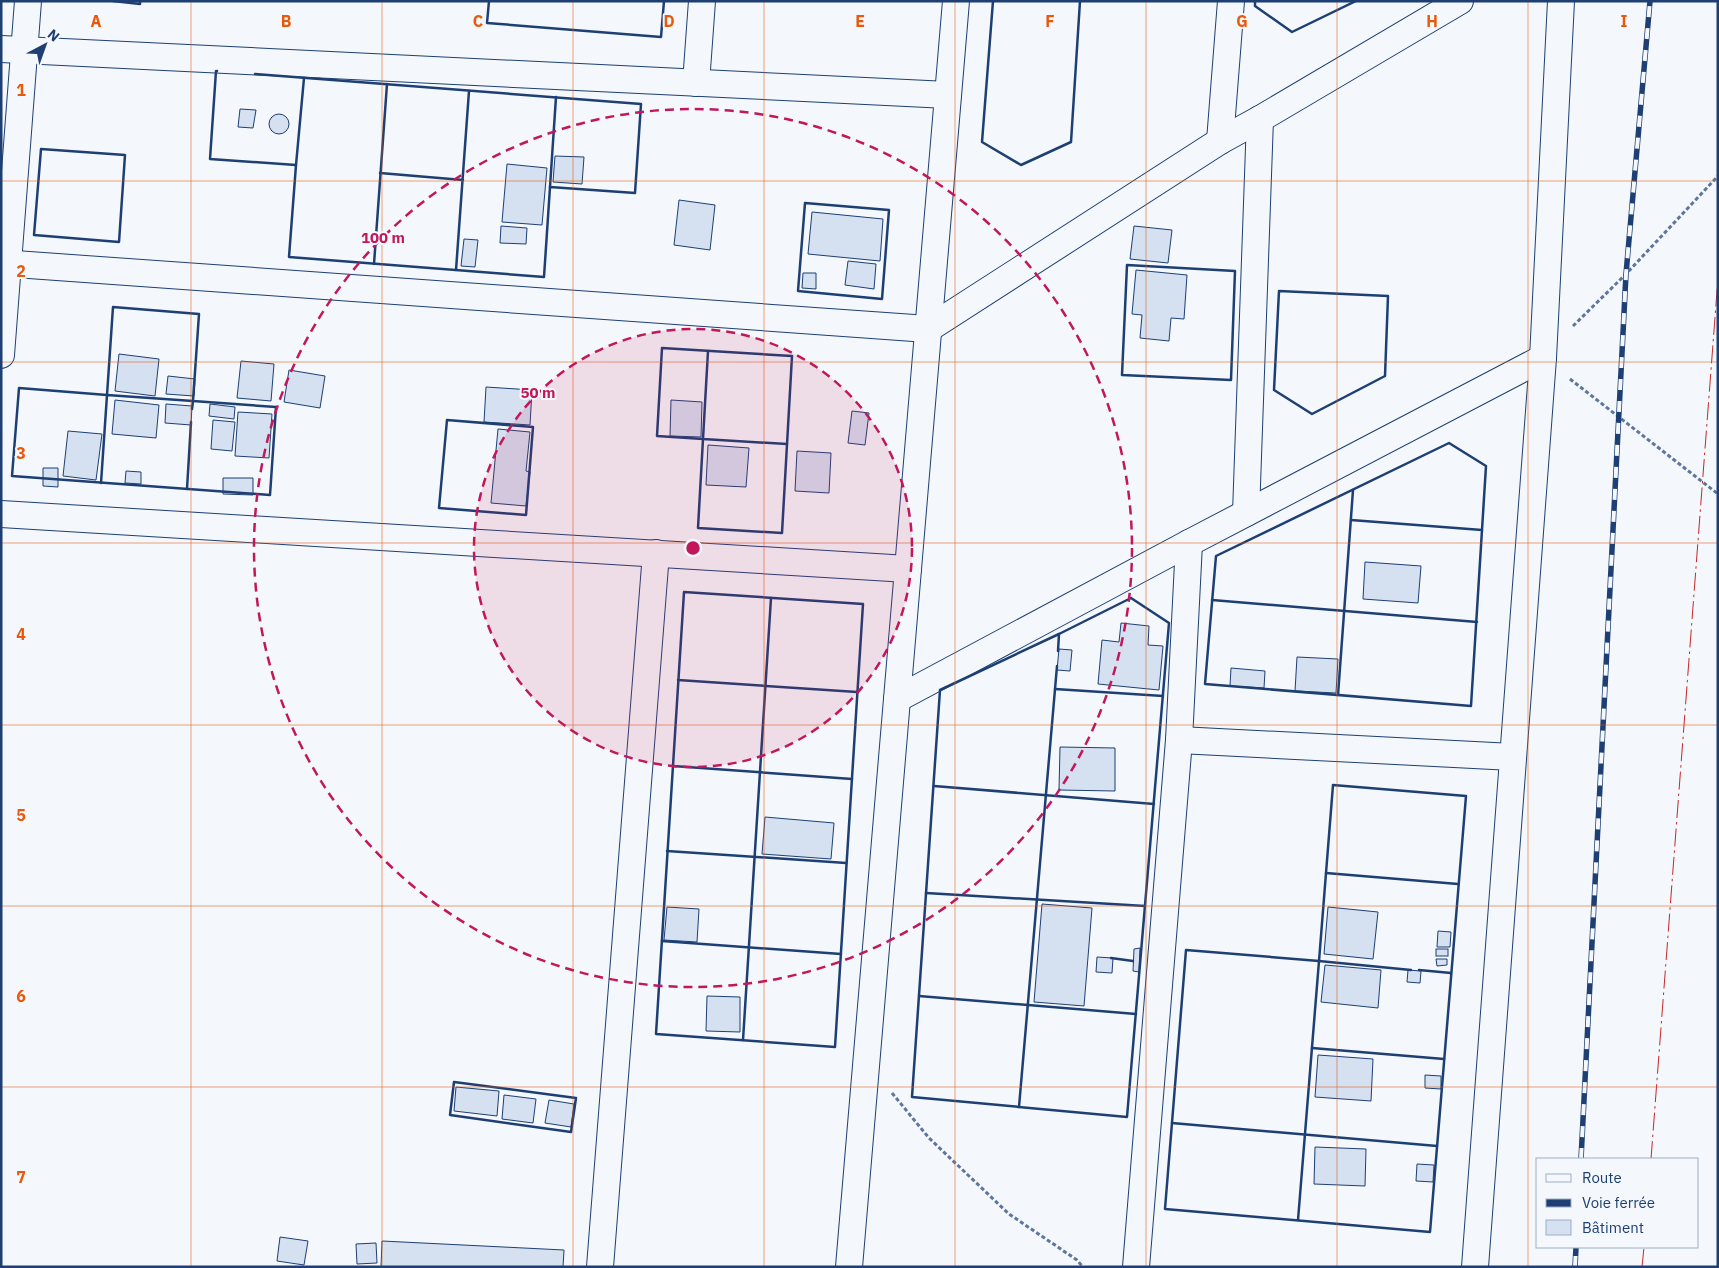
<svg xmlns="http://www.w3.org/2000/svg" width="1719" height="1268" viewBox="0 0 1719 1268" font-family="'IBM Plex Sans',sans-serif">
  <style>
    .building { fill: #d5e0f0; stroke: #1d3f73 }
    .lines { fill: none; stroke-linecap: round; stroke-linejoin: round }
    .minor-casing { stroke: #1d3f73; stroke-width: 28 }
    .path { stroke: #5e769c; stroke-width: 3; stroke-dasharray: 4 2.5; stroke-linecap: butt }
    .minor { stroke: #f4f7fb; stroke-width: 26 }
    .rail-casing { stroke: #1d3f73; stroke-width: 5.5 }
    .rail { stroke: #f4f7fb; stroke-width: 4; stroke-dasharray: 11; stroke-linecap: butt }
    .wall { stroke: #1d3f73; stroke-width: 2.5 }
    .power { stroke: #c62828; stroke-width: 1; stroke-dasharray: 18 4 2.5 4; stroke-linecap: butt }
    .grid { fill: none; stroke: #e8590c; stroke-width: 1; stroke-opacity: 0.55 }
    .ring { fill: none; stroke: #c2185b; stroke-width: 2.5; stroke-dasharray: 9 6 }
    .grid-label { font-size: 16px; text-anchor: middle; font-weight: bold; fill: #e8590c; stroke: #f4f7fb; stroke-width: 4; stroke-linejoin: round; paint-order: stroke }
    .centre { fill: #c2185b; stroke: #f4f7fb; stroke-width: 2.5 }
    .ring-label { font-size: 15px; text-anchor: middle; font-weight: bold; fill: #c2185b; stroke: #f4f7fb; stroke-width: 4; stroke-linejoin: round; paint-order: stroke }
  </style>
  <rect width="100%" height="100%" fill="#f4f7fb"/>
  <g class="building">
    <path d="M240 109 256 110 253 128 238 127Z"/>
    <circle cx="279" cy="124" r="10"/>
    <path d="M555 156 584 157 582 184 553 182Z"/>
    <path d="M507 164 547 168 542 225 502 222Z"/>
    <path d="M679 200 715 205 710 250 674 245Z"/>
    <path d="M812 212 883 219 880 261 808 254Z"/>
    <path d="M501 226 527 228 526 244 500 243Z"/>
    <path d="M1134 226 1172 230 1168 263 1130 259Z"/>
    <path d="M464 239 478 240 475 267 461 266Z"/>
    <path d="M848 261 876 264 874 289 845 285Z"/>
    <path d="M1136 270 1187 275 1184 319 1171 318 1169 341 1140 338 1142 315 1132 314Z"/>
    <path d="M803 273H816V289L802 288Z"/>
    <path d="M119 354 159 359 155 396 115 391Z"/>
    <path d="M241 361 274 364 271 401 237 398Z"/>
    <path d="M289 370 325 376 320 408 284 402Z"/>
    <path d="M168 376 195 379 194 396 166 394Z"/>
    <path d="M486 387 532 390 530 425 484 422Z"/>
    <path d="M115 400 159 405 156 438 112 434Z"/>
    <path d="M671 400 702 402 701 437 670 436Z"/>
    <path d="M166 404 192 406 191 425 165 423Z"/>
    <path d="M210 404 235 407 234 419 209 416Z"/>
    <path d="M852 411 869 413 865 445 848 443Z"/>
    <path d="M238 412 272 414 269 458 235 456Z"/>
    <path d="M213 420 235 422 232 451 211 449Z"/>
    <path d="M498 429 530 432 526 471 530 472 526 506 491 503Z"/>
    <path d="M68 431 102 434 96 480 63 476Z"/>
    <path d="M708 445 749 448 746 487 706 485Z"/>
    <path d="M797 451 831 453 829 493 795 491Z"/>
    <path d="M43 468H58V487L43 486Z"/>
    <path d="M126 471 141 472V484L125 483Z"/>
    <path d="M223 478H253V495L223 494Z"/>
    <path d="M1365 562 1421 566 1418 603 1363 599Z"/>
    <path d="M1121 623 1149 626 1148 645 1163 646 1159 690 1098 684 1102 640 1119 642Z"/>
    <path d="M1059 649 1072 650 1070 671 1057 670Z"/>
    <path d="M1297 657 1338 659 1336 693 1295 691Z"/>
    <path d="M1231 668 1265 671 1264 688 1230 686Z"/>
    <path d="M1060 747 1115 748V791L1059 790Z"/>
    <path d="M765 817 834 823 831 859 762 854Z"/>
    <path d="M1042 904 1092 908 1084 1006 1034 1002Z"/>
    <path d="M667 907 699 909 697 942 664 940Z"/>
    <path d="M1328 907 1378 912 1373 959 1324 954Z"/>
    <path d="M1438 931 1451 932 1450 947H1437Z"/>
    <path d="M1140 948 1139 972 1133 971 1134 949Z"/>
    <rect x="1436" y="949" width="12" height="7"/>
    <path d="M1097 957 1113 958 1112 973 1096 972Z"/>
    <path d="M1436 959H1447V965L1437 966Z"/>
    <path d="M1325 965 1381 970 1378 1008 1321 1002Z"/>
    <path d="M1408 970 1421 971 1420 983 1407 982Z"/>
    <path d="M707 996 740 997V1032L706 1031Z"/>
    <path d="M1318 1055 1373 1059 1371 1101 1315 1097Z"/>
    <path d="M1425 1075 1441 1076V1089L1425 1088Z"/>
    <path d="M456 1087 499 1091 497 1116 454 1111Z"/>
    <path d="M504 1095 536 1099 533 1123 502 1119Z"/>
    <path d="M549 1100 574 1104 571 1127 545 1123Z"/>
    <path d="M1315 1147 1366 1149 1365 1186 1314 1184Z"/>
    <path d="M1417 1164 1434 1165 1433 1182 1416 1181Z"/>
    <path d="M280 1237 308 1241 304 1265 277 1261Z"/>
    <path d="M382 1241 564 1250 563 1267H381Z"/>
    <path d="M376 1243 377 1263 357 1264 356 1244Z"/>
  </g>
  <g class="lines">
    <defs>
      <g id="minor">
        <path d="M1 49 948 95"/>
        <path d="M696 83 702 1"/>
        <path d="M1220 141 1231 1"/>
        <path d="M1 263 928 329 1220 141 1260 119 1460 1"/>
        <path d="M1 355 28 1"/>
        <path d="M1246 513 1260 119"/>
        <path d="M1 514 908 569"/>
        <path d="M897 699 1189 543 1543 358"/>
        <path d="M1179 740 1513 757"/>
        <path d="M600 1267 656 553"/>
        <path d="M849 1267 956 1"/>
        <path d="M1136 1267 1179 740 1189 543"/>
        <path d="M1475 1267 1543 358 1561 1"/>
      </g>
    </defs>
    <use href="#minor" class="minor-casing"/>
    <g class="path">
      <path d="M1573 326 1626 274 1718 176"/>
      <path d="M1570 379 1718 494"/>
      <path d="M892 1093 929 1138 1009 1214 1077 1260 1083 1267"/>
    </g>
    <use href="#minor" class="minor"/>
    <defs>
      <g id="rail">
        <path d="M1581 1159 1626 274 1650 1"/>
        <path d="M1575 1267 1576 1247"/>
      </g>
    </defs>
    <use href="#rail" class="rail-casing"/>
    <use href="#rail" class="rail"/>
    <g class="wall">
      <path d="M113 1 140 4V1"/>
      <path d="M489 1 487 23 661 37 664 1"/>
      <path d="M993 1 982 142 1021 165 1071 142 1080 1"/>
      <path d="M1255 1V6L1292 32 1356 1"/>
      <path d="M217 71H216L210 159 296 165 304 78"/>
      <path d="M255 74 641 104 635 193 550 187 544 277 289 257 296 165"/>
      <path d="M41 149 125 155 119 242 34 235Z"/>
      <path d="M380 173 463 180"/>
      <path d="M550 187 556 97"/>
      <path d="M805 203 889 210 882 299 798 291Z"/>
      <path d="M374 264 387 84"/>
      <path d="M1127 265 1235 271 1231 380 1122 375Z"/>
      <path d="M456 270 469 91"/>
      <path d="M1279 291 1388 296 1385 376 1312 414 1274 390Z"/>
      <path d="M113 307 199 314 193 401 276 407 270 495 12 476 19 388 107 395Z"/>
      <path d="M662 348 792 356 782 533 698 528 703 439 657 436Z"/>
      <path d="M708 351 703 439 787 444"/>
      <path d="M447 420 533 427 526 515 439 508Z"/>
      <path d="M1449 443 1486 466 1471 706 1205 684 1216 556Z"/>
      <path d="M101 483 107 395 193 401 192 409"/>
      <path d="M187 489 191 422"/>
      <path d="M1351 520 1482 530"/>
      <path d="M684 592 863 604 835 1047 656 1034Z"/>
      <path d="M1131 598 1169 623 1127 1117 912 1097 940 690 1059 634Z"/>
      <path d="M1212 600 1477 622"/>
      <path d="M1058 651 1059 634"/>
      <path d="M678 680 857 692"/>
      <path d="M1055 689 1163 696"/>
      <path d="M1338 695 1353 490"/>
      <path d="M673 766 852 779"/>
      <path d="M1333 785 1466 796 1430 1232 1165 1209 1186 950 1319 961Z"/>
      <path d="M934 786 1154 804"/>
      <path d="M667 851 846 863"/>
      <path d="M1326 873 1458 884"/>
      <path d="M926 893 1145 906"/>
      <path d="M662 941 841 954"/>
      <path d="M1111 958 1133 961"/>
      <path d="M1419 970 1451 973"/>
      <path d="M919 996 1136 1014"/>
      <path d="M743 1040 771 598"/>
      <path d="M1312 1048 1444 1059"/>
      <path d="M454 1082 576 1098 571 1132 450 1115Z"/>
      <path d="M1019 1107 1057 666"/>
      <path d="M1172 1123 1437 1146"/>
      <path d="M1298 1220 1319 961 1411 970"/>
    </g>
    <g class="power">
      <path d="M1651 1159 1718 278"/>
      <path d="M1642 1267 1644 1247"/>
    </g>
  </g>
  <path class="grid" d="M191 1V1267M382 1V1267M573 1V1267M764 1V1267M955 1V1267M1146 1V1267M1337 1V1267M1528 1V1267M1 181H1718M1 362H1718M1 543H1718M1 725H1718M1 906H1718M1 1087H1718"/>
  <circle cx="693" cy="548" r="219" fill="#c2185b" fill-opacity=".12"/>
  <g class="ring">
    <circle cx="693" cy="548" r="219"/>
    <circle cx="693" cy="548" r="439"/>
  </g>
  <g class="grid-label">
    <text x="96" y="27">A</text>
    <text x="286" y="27">B</text>
    <text x="478" y="27">C</text>
    <text x="669" y="27">D</text>
    <text x="860" y="27">E</text>
    <text x="1050" y="27">F</text>
    <text x="1242" y="27">G</text>
    <text x="1432" y="27">H</text>
    <text x="1624" y="27">I</text>
    <text x="21" y="96">1</text>
    <text x="21" y="277">2</text>
    <text x="21" y="459">3</text>
    <text x="21" y="640">4</text>
    <text x="21" y="821">5</text>
    <text x="21" y="1002">6</text>
    <text x="21" y="1183">7</text>
  </g>
  <circle cx="693" cy="548" r="8" class="centre"/>
  <g class="ring-label">
    <text x="383" y="243">100 m</text>
    <text x="538" y="398">50 m</text>
  </g>
  <rect width="1719" height="1268" fill="none" stroke="#1d3f73" stroke-width="5"/>
  <rect x="1536" y="1158" width="162" height="90" fill="#f4f7fb" stroke="#9eadc5"/>
  <rect x="1546" y="1174" width="25" height="8" fill="#f4f7fb" stroke="#9eadc5"/>
  <text x="1582" y="1183" font-size="15" fill="#1d3f73">Route</text>
  <rect x="1546" y="1199" width="25" height="8" fill="#1d3f73" stroke="#9eadc5"/>
  <text x="1582" y="1208" font-size="15" fill="#1d3f73">Voie ferrée</text>
  <rect x="1546" y="1220" width="25" height="15" fill="#d5e0f0" stroke="#9eadc5"/>
  <text x="1582" y="1233" font-size="15" fill="#1d3f73">Bâtiment</text>
  <g transform="translate(45 45) rotate(41)" stroke="#f4f7fb" stroke-width="4" paint-order="stroke">
  <path d="M0-4L9 19L0 12L-9 19Z" fill="#1d3f73"/>
  <text y="-8" font-size="14" font-weight="bold" text-anchor="middle" fill="#1d3f73">N</text>
  </g>
</svg>
